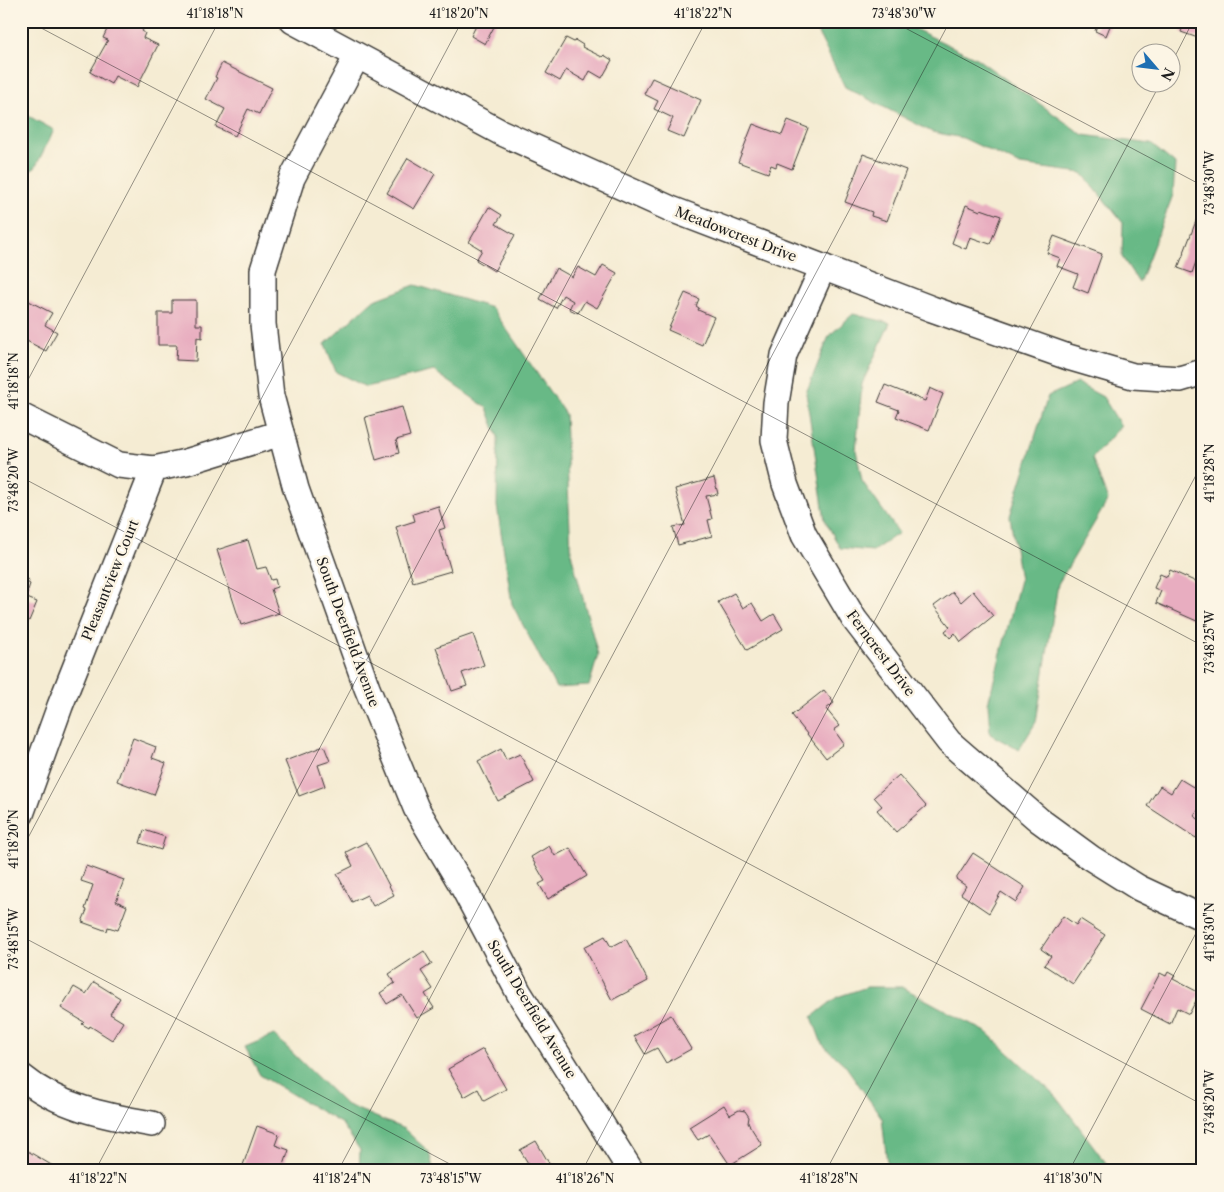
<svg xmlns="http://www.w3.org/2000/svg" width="1224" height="1192" viewBox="0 0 1224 1192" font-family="'Libre Caslon Text',serif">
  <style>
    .forest { fill: #68b986; stroke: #426a51 }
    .building { fill: #e8adc0 }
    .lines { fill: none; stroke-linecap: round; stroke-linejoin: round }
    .minor-casing { stroke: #3d3b37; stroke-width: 28 }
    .minor { stroke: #fff; stroke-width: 25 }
    .ticks { fill: none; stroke: #1c1c1c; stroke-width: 1; stroke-opacity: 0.45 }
    .labels { text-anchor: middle; stroke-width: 5; stroke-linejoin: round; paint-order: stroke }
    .street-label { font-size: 14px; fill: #1c1c1c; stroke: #fcf5e5 }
    .neatline { fill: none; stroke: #1c1c1c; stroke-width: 2 }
    .ticks-label { font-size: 12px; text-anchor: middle; fill: #1c1c1c }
  </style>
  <rect width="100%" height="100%" fill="#fcf5e5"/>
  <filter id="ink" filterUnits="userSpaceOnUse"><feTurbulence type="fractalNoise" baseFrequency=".02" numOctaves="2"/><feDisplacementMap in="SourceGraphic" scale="10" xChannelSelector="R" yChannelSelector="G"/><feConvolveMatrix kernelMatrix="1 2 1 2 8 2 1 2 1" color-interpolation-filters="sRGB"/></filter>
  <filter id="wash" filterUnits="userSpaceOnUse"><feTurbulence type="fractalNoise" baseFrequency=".0096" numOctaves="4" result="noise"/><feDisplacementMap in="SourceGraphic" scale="20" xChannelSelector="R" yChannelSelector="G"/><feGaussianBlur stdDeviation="1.12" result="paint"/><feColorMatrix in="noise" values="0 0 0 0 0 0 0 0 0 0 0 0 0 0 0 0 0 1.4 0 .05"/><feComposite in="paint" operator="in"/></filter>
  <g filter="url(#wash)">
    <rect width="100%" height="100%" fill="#f5ecd3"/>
    <g class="forest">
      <path d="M808 21H898L976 58 1083 135 1151 144 1175 164 1173 195 1139 283 1122 257 1123 223 1082 173 1020 165 963 138 932 132 845 87 816 29Z"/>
      <path d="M21 112 54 130 35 168 21 176Z"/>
      <path d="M415 285 492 308 565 414 571 553 598 655 589 686 556 688 512 604 497 506 498 437 487 408 434 371 366 387 336 372 325 344 372 301Z"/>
      <path d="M853 314 890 323 862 384 856 450 862 481 899 533 873 551 840 548 825 520 806 393 829 336Z"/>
      <path d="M1077 383 1103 397 1121 426 1092 458 1108 500 1058 584 1036 722 1019 750 990 734 988 703 1020 580 1010 516 1048 396Z"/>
      <path d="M867 987H902L986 1032 1056 1096 1112 1171H888L882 1118 845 1065 822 1044 812 1017 837 997Z"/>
      <path d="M274 1035 345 1104 404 1129 429 1152 434 1171H359L360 1150 342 1124 260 1075 245 1047Z"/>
    </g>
    <g id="blocks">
      <g class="building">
        <path d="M111 21H135L145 26 142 31 145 33 143 38 158 45 137 87 115 76 111 84 90 72 108 40 103 38Z"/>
        <path d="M471 21H497L485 44 471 36 477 24Z"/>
        <path d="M1099 21H1112L1106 36 1095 31Z"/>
        <path d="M1185 21H1203V26L1198 38 1181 32Z"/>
        <path d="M566 38 574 42 575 40 583 45 582 47 602 57 604 55 612 60 602 78 590 71 585 81 566 70 560 81 546 73Z"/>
        <path d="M222 63 272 88 259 114 248 109 235 136 216 127 225 109 206 99 217 78 215 77Z"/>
        <path d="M652 78 701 100 684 138 667 131 673 118 654 109 658 101 644 94Z"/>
        <path d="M788 120 808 128 792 169 777 163 776 167 771 165 768 173 738 162 753 124 782 135Z"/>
        <path d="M863 154 906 170 887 221 871 216 872 212 845 202Z"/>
        <path d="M408 158 435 174 414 209 387 193Z"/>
        <path d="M966 205 980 211 981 209 1001 216 990 244 970 237 966 249 952 243Z"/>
        <path d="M489 207 502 215 496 224 515 235 494 271 476 260 482 250 469 242Z"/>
        <path d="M1198 216 1203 218V257L1198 256 1192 273 1178 268Z"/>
        <path d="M1054 236 1102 254 1088 293 1073 287 1078 274 1057 266 1060 258 1047 253Z"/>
        <path d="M603 265 617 273 597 308 585 301 578 313 569 309 573 301 563 295 556 308 540 299 556 268 572 277 578 267 596 277Z"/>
        <path d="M685 293 699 299 696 306 699 308 698 310 714 317 702 345 668 330Z"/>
        <path d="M25 299 52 313 45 325 57 332 46 351 21 338V305Z"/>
        <path d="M172 300H196V325H202V338L197 337 196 361 176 360 177 345H158V313H172Z"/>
        <path d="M885 385 925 401 930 388 943 394 929 430 896 417 899 410 878 402Z"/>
        <path d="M402 407 410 436 396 440 399 453 376 460 365 417Z"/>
        <path d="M714 478 718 494 706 496 712 519 708 520 712 536 678 545 673 527 685 525 675 489Z"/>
        <path d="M438 506 445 528 439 530 451 571 413 582 396 527 415 521 413 514Z"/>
        <path d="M248 540 257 569 266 567 271 580 275 579 277 587 271 589 279 613 241 625 217 550Z"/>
        <path d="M1170 570 1203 585V614L1199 622 1156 603 1161 591 1154 588 1160 574 1167 577Z"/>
        <path d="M21 577 29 580 28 583 30 584 27 593 24 592 22 596 37 602 29 621 21 618Z"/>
        <path d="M973 591 993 616 961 642 955 633 950 638 945 631 950 627 934 606 953 592 961 602Z"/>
        <path d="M734 593 743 608 752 603 763 621 774 614 783 629 747 650 718 602Z"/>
        <path d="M473 634 484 665 462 673 467 686 452 691 436 647Z"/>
        <path d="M824 690 834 703 826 709 840 726 834 730 844 744 826 758 792 715Z"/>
        <path d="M133 738 156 747 152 758 166 763 154 795 117 781Z"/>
        <path d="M324 746 330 761 318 765 325 786 299 796 285 761Z"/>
        <path d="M501 749 506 760 520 754 534 782 498 801 478 761Z"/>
        <path d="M899 775 926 806 896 832 877 810 882 806 874 797Z"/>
        <path d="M1180 779 1203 793V803L1194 816 1203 822V827L1196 838 1147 806 1160 786 1171 793Z"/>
        <path d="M144 830 165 837 161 850 140 843Z"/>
        <path d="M366 842 394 895 373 906 367 895 352 902 337 874 353 866 346 852Z"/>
        <path d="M549 846 555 856 570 848 587 876 548 899 539 884 545 881 531 857Z"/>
        <path d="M973 853 1025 887 1016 902 1001 892 989 913 961 894 966 886 956 879Z"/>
        <path d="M86 866 124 880 116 901 127 906 118 930 108 927 107 931 82 922 87 910 85 909 93 885 81 881Z"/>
        <path d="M1063 916 1076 925 1080 919 1105 935 1073 984 1044 965 1051 956 1041 949Z"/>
        <path d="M605 936 611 947 626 939 648 981 612 1000 584 947Z"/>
        <path d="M424 951 432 964 421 971 433 989 425 994 434 1008 417 1018 402 995 387 1004 380 993 395 983 389 974Z"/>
        <path d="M1168 972 1175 976 1173 979 1200 993 1189 1014 1177 1008 1170 1024 1141 1009 1160 973 1166 976Z"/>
        <path d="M94 982 120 998 110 1014 123 1022 112 1040 90 1026 89 1028 82 1024 84 1022 61 1008 74 987 86 994Z"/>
        <path d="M671 1015 691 1049 666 1063 657 1048 645 1054 634 1036Z"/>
        <path d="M483 1049 506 1089 484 1101 478 1089 464 1097 448 1069Z"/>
        <path d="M724 1105 730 1115 739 1110 745 1111 749 1117 748 1123 762 1145 730 1165 709 1134 698 1140 689 1127Z"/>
        <path d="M257 1126 279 1134 275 1145 289 1150 282 1171H250L242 1168Z"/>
        <path d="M536 1141 550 1165 553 1163 558 1171H527L531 1168 520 1150Z"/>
        <path d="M21 1147 53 1166 51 1171H21Z"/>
      </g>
    </g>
  </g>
  <g filter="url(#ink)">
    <use href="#blocks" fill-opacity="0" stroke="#3d3b37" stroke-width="1"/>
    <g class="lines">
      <defs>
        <g id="minor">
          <path d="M293 21 500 132 671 209 932 309 1068 357 1133 376 1180 379 1203 372"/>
          <path d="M357 56 292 178 263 270V324L271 396 296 489 367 688 416 808 463 887 519 993 631 1171"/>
          <path d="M823 267 784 355 776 403 774 440 785 484 804 535 854 619 949 742 1039 820 1091 858 1139 888 1203 918"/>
          <path d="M21 416 119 465 154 469"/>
          <path d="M21 814 60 706 154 469 186 462 281 433"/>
          <path d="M21 1076C58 1107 105 1116 152 1124"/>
        </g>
      </defs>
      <use href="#minor" class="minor-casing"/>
      <use href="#minor" class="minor"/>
    </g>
  </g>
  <path class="ticks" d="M28 21 1203 646M892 21 1203 186M1172 62 1193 21M21 393 219 21M21 477 1203 1105M21 851 462 21M21 936 463 1171M95 1171 706 21M338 1171 950 21M582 1171 1161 82M826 1171 1203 462M1069 1171 1203 920"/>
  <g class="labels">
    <g class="street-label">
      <text transform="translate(736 234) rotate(21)" y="5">Meadowcrest Drive</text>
      <text transform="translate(110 580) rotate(-68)" y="5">Pleasantview Court</text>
      <text transform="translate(348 632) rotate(70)" y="5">South Deerfield Avenue</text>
      <text transform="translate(881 653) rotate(53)" y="5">Ferncrest Drive</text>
      <text transform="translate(532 1009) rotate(59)" y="5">South Deerfield Avenue</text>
    </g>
  </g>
  <rect width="1224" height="1192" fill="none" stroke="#fcf5e5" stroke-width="55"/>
  <g transform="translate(1156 68) rotate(118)"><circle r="24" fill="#fcf5e5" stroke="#a29e95"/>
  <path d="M0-4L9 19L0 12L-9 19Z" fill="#1f6fb2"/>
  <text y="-8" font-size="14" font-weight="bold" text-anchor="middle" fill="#1c1c1c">N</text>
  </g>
  <rect x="28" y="28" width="1168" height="1136" class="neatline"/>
  <g class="ticks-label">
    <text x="215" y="18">41°18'18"N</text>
    <text x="459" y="18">41°18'20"N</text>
    <text x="703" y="18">41°18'22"N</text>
    <text x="904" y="18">73°48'30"W</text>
    <text transform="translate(1210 183) rotate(-90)" y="4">73°48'30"W</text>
    <text transform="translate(14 381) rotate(-90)" y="4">41°18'18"N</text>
    <text transform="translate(1210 473) rotate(-90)" y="4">41°18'28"N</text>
    <text transform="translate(14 480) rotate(-90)" y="4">73°48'20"W</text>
    <text transform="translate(1210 642) rotate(-90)" y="4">73°48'25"W</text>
    <text transform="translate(14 839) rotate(-90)" y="4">41°18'20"N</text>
    <text transform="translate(1210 932) rotate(-90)" y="4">41°18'30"N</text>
    <text transform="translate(14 939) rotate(-90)" y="4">73°48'15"W</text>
    <text transform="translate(1210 1102) rotate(-90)" y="4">73°48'20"W</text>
    <text x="98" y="1183">41°18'22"N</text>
    <text x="342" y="1183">41°18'24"N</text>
    <text x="451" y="1183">73°48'15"W</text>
    <text x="585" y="1183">41°18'26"N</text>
    <text x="829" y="1183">41°18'28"N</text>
    <text x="1073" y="1183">41°18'30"N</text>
  </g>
</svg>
